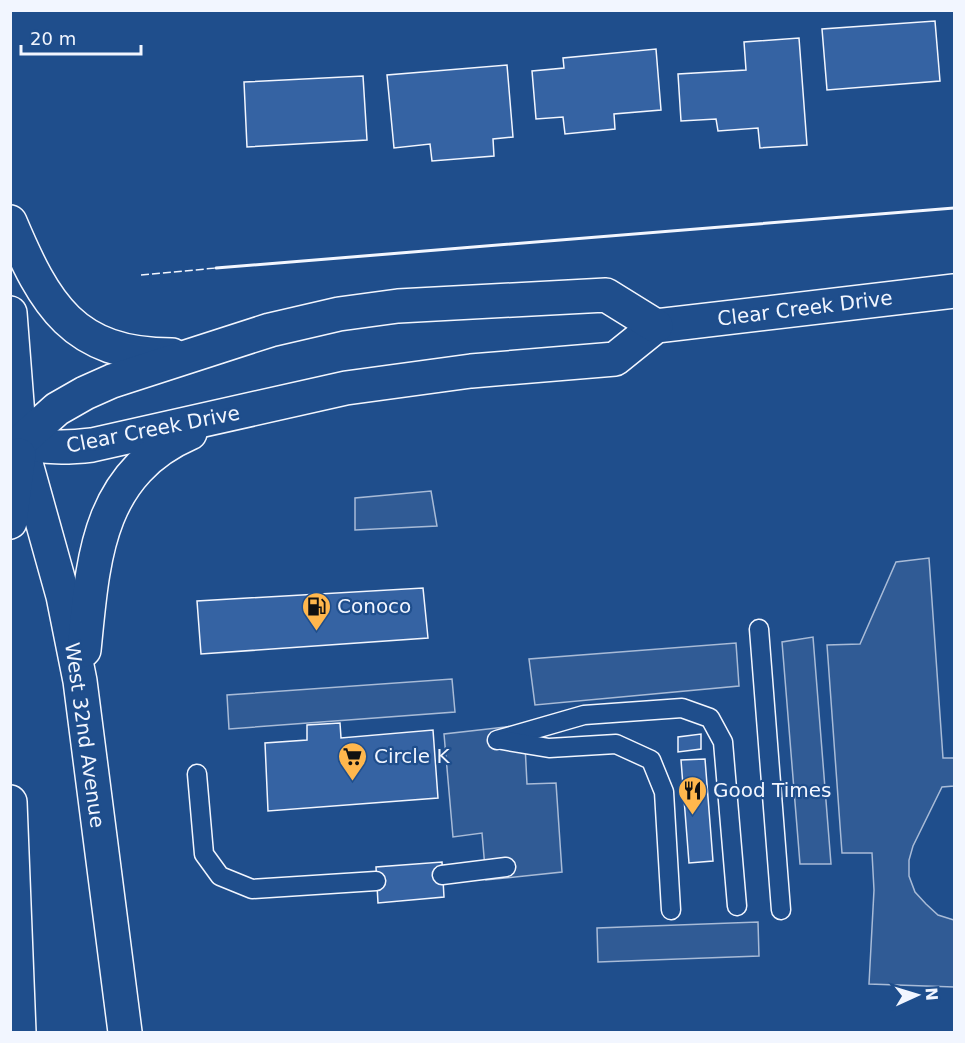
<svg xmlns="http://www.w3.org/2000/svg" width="965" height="1043" viewBox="0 0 965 1043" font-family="'DejaVu Sans',sans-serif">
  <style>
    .parking { fill: #305b95; stroke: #a8bbd7; stroke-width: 1.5 }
    .building { fill: #3563a3; stroke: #f2f6ff; stroke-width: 1.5 }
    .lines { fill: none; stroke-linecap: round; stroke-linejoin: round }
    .lane-casing { stroke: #f2f6ff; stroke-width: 21 }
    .secondary-casing { stroke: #f2f6ff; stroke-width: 36 }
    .lane { stroke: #1f4e8c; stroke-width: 18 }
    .secondary { stroke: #1f4e8c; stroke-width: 33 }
    .fence { stroke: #f2f6ff; stroke-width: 1.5; stroke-dasharray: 8 3; stroke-linecap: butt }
    .wall { stroke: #f2f6ff; stroke-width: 3 }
    .labels { text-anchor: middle; stroke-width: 4.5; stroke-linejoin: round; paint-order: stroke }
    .street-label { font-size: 20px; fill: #f2f6ff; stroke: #1f4e8c }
    .poi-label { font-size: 20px; fill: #f2f6ff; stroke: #1f4e8c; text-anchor: start }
  </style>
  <rect width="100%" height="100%" fill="#1f4e8c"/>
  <g class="parking">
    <path d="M431 491 437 526 355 530V498Z"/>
    <path d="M929 558 943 758H954V786L942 787 913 846 909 860V876L915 892 926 904 938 915 954 920V987L869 984 874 890 872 853H842L827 645 860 644 896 562Z"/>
    <path d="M813 637 831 864H800L782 642Z"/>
    <path d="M736 643 739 686 535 705 529 659Z"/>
    <path d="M452 679 455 712 229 729 227 695Z"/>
    <path d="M524 725 527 784 556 783 562 872 486 880 482 833 453 837 444 734Z"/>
    <path d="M758 922 759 956 598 962 597 928Z"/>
  </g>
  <g class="building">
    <path d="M935 21 940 81 827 90 822 29Z"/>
    <path d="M799 38 807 145 760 148 758 128 718 131 716 119 681 121 678 74 746 70 744 42Z"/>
    <path d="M656 49 661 110 614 114 615 129 565 134 563 117 536 119 532 71 564 68 563 58Z"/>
    <path d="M507 65 513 137 493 139 494 156 432 161 430 144 394 148 387 75Z"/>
    <path d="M363 76 367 140 247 147 244 82Z"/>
    <path d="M423 588 428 638 201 654 197 601Z"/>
    <path d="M340 723 341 738 433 730 438 798 268 811 265 743 307 740V725Z"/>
    <path d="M701 734V749L678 752V737Z"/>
    <path d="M705 759 713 861 689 863 681 760Z"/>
    <path d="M442 862 444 897 378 903 376 867Z"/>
  </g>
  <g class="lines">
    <defs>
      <g id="lane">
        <path d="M759 629 781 910"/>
        <path d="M497 740 584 715 682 708 710 718 723 742 737 906"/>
        <path d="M502 740 549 748 616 744 651 760 664 792 671 910"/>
        <path d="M197 774 204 854 220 876 252 889 376 881"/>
        <path d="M442 875 506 867"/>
      </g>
      <g id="secondary">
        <path d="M10 222C45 305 73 355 172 355"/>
        <path d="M10 313 20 442 63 596 80 681 125 1032"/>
        <path d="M20 442C46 448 66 448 92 445L346 388 471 371 615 359 656 326 954 291"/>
        <path d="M20 442 57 409 85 393 112 381 270 330 339 314 398 306 606 295 656 326"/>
        <path d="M10 522 19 455"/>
        <path d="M84 650C93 562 96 474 190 433"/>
        <path d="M10 802 19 1032"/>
      </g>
    </defs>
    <use href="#lane" class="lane-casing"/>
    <use href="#secondary" class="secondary-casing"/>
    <use href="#lane" class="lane"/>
    <use href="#secondary" class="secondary"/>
    <path class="fence" d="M141 275 216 268"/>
    <path class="wall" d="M216 268 954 208"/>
  </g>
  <defs>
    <symbol id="fuel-pin" viewBox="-11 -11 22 30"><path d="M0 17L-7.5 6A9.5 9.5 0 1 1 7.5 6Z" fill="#ffb74d" stroke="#1f4e8c"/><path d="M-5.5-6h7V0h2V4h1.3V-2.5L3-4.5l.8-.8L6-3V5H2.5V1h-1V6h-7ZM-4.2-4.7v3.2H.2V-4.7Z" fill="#111"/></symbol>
    <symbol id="supermarket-pin" viewBox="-11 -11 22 30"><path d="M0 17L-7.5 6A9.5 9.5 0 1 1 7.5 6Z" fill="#ffb74d" stroke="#1f4e8c"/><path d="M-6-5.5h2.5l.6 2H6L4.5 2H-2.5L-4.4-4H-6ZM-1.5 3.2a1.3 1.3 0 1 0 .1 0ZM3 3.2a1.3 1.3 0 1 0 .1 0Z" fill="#111"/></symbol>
    <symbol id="restaurant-pin" viewBox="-11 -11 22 30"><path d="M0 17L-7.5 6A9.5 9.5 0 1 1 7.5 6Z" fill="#ffb74d" stroke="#1f4e8c"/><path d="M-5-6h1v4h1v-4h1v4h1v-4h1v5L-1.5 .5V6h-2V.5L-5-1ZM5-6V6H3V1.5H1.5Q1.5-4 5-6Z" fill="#111"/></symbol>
  </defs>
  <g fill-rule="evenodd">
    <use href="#fuel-pin" x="300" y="590" width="33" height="45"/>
    <use href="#supermarket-pin" x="336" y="740" width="33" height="45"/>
    <use href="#restaurant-pin" x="676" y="774" width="33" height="45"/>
  </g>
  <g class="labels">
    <g class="street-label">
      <text transform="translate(805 308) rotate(-7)" y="7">Clear Creek Drive</text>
      <text transform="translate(153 429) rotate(-11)" y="7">Clear Creek Drive</text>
      <text transform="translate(85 735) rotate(82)" y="7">West 32nd Avenue</text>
    </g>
    <g class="poi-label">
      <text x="337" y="613">Conoco</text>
      <text x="374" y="763">Circle K</text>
      <text x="713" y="797">Good Times</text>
    </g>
  </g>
  <rect width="965" height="1043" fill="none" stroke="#f2f6ff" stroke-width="24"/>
  <g transform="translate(917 995) rotate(86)" stroke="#1f4e8c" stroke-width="4.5" paint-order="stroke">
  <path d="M0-4.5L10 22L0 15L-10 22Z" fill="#f2f6ff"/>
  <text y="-9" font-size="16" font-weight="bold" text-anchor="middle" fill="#f2f6ff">N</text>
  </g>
  <path d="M21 45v9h120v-9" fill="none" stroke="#f2f6ff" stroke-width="3"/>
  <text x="30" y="45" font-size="18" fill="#f2f6ff" stroke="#1f4e8c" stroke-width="4.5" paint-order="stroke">20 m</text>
</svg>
